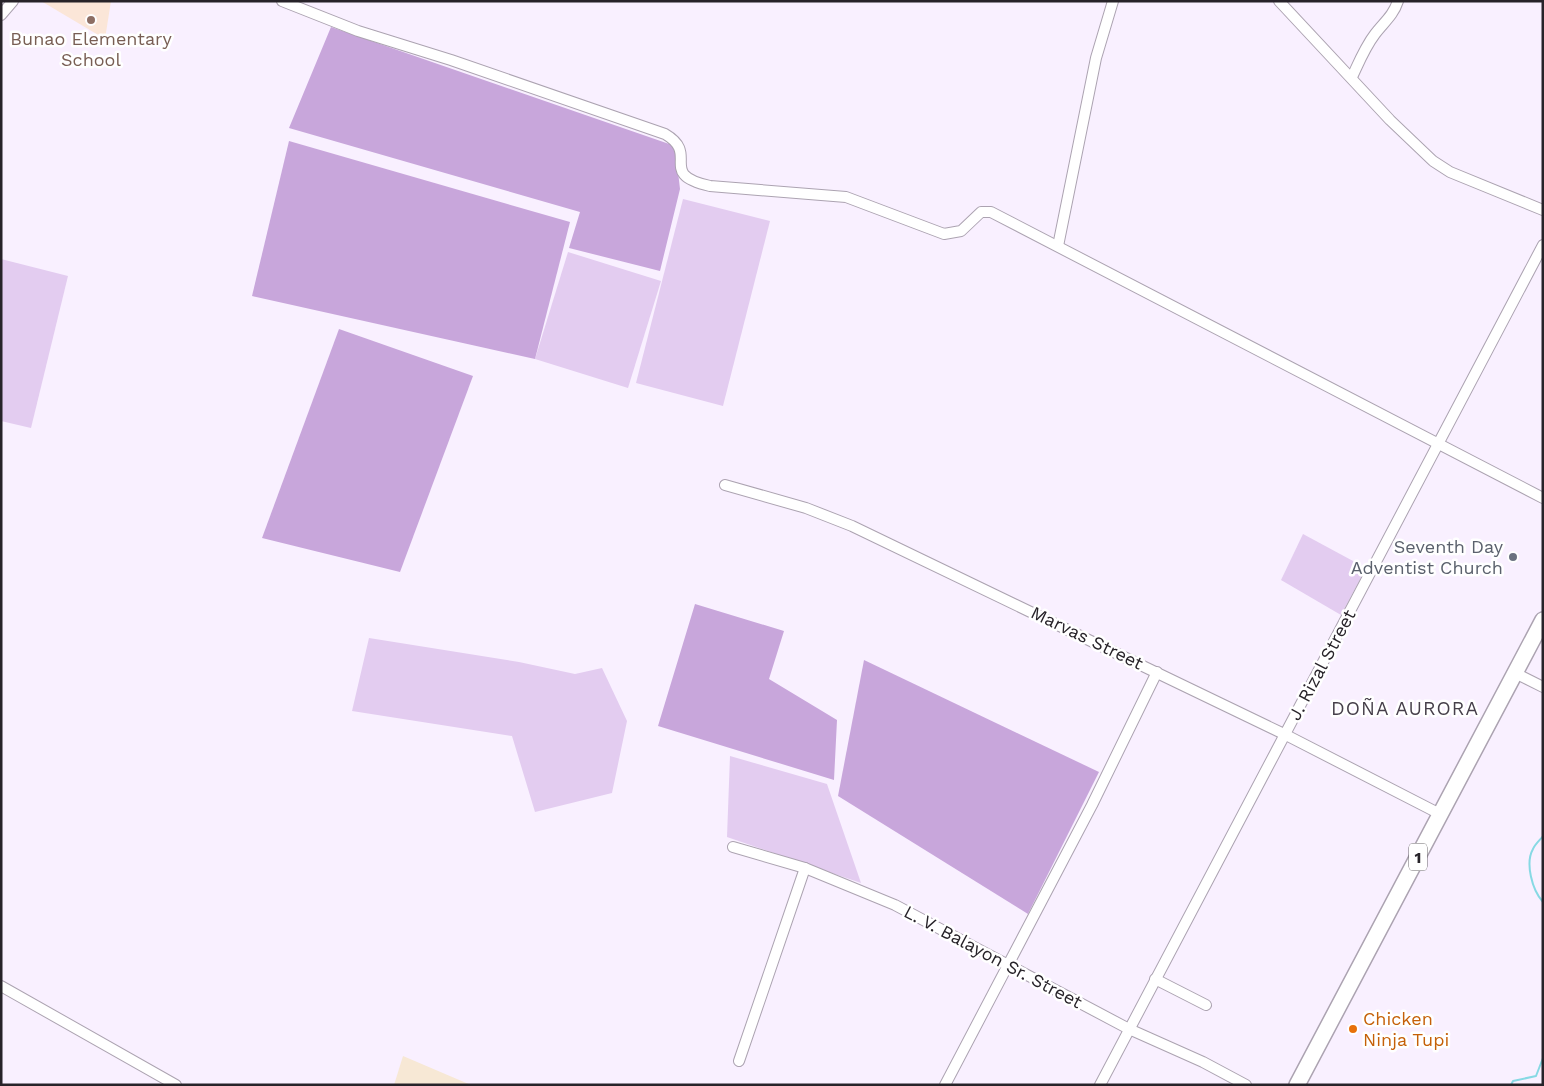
<svg xmlns="http://www.w3.org/2000/svg" width="1544" height="1086" viewBox="0 0 1544 1086" font-family="'Work Sans',sans-serif">
  <style>
    .commercial { fill: #f7e8d5 }
    .education { fill: #fbe6d8 }
    .green { fill: #e3ccf0 }
    .forest { fill: #c8a6db }
    .lines { fill: none; stroke-linecap: round; stroke-linejoin: round }
    .stream { stroke: #87d9e4; stroke-width: 2 }
    .minor-casing { stroke: #aca3b1; stroke-width: 12 }
    .highway-casing { stroke: #aca3b1; stroke-width: 18 }
    .minor { stroke: #fff; stroke-width: 10 }
    .highway { stroke: #fff; stroke-width: 15 }
    .education-dot { fill: #8d6e63; stroke: #fff; stroke-width: 2 }
    .worship-dot { fill: #6b7280; stroke: #fff; stroke-width: 2 }
    .food-dot { fill: #e8710a; stroke: #fff; stroke-width: 2 }
    .labels { text-anchor: middle; stroke-width: 5; stroke-linejoin: round; paint-order: stroke }
    .shield { fill: #fff; stroke: #686569; stroke-width: 1 }
    .shield-label { font-size: 16px; font-weight: bold; fill: #272329 }
    .education-label { font-size: 18px; fill: #785e54; stroke: #fff }
    .worship-label { font-size: 18px; fill: #5b616d; stroke: #fff; text-anchor: end }
    .street-label { font-size: 18px; fill: #272329; stroke: #fff }
    .food-label { font-size: 18px; fill: #c56008; stroke: #fff; text-anchor: start }
    .neighbourhood-label { font-size: 19px; letter-spacing: 1px; fill: #463f4a; stroke: #fff }
  </style>
  <rect width="100%" height="100%" fill="#f9f0ff"/>
  <path class="commercial" d="M403 1056 471 1085H394Z"/>
  <path class="education" d="M41 1H111L105 39Z"/>
  <g class="green">
    <path d="M683 199 770 221 723 406 636 383Z"/>
    <path d="M568 252 661 281 628 388 535 359Z"/>
    <path d="M1 259 68 276 31 428 1 421Z"/>
    <path d="M1303 534 1366 568 1341 615 1281 580Z"/>
    <path d="M369 638 519 662 575 674 602 668 627 721 612 793 535 812 512 736 352 711Z"/>
    <path d="M730 756 827 784 861 883 727 837Z"/>
  </g>
  <g class="forest">
    <path d="M331 27 675 146 680 189 660 271 569 248 580 212 289 128Z"/>
    <path d="M289 141 570 222 535 359 252 296Z"/>
    <path d="M339 329 473 376 400 572 262 538Z"/>
    <path d="M695 604 784 631 769 679 837 720 834 780 658 726Z"/>
    <path d="M864 660 1099 772 1028 914 838 796Z"/>
  </g>
  <g class="lines">
    <g class="stream">
      <path d="M1543 836C1540 840 1535 844 1533 849 1525 863 1532 890 1543 902"/>
      <path d="M1511 1085 1513 1081 1536 1076 1543 1058"/>
    </g>
    <defs>
      <g id="minor">
        <path d="M282 1 358 31 451 60 665 134C701 155 656 174 710 186L846 197 944 234 961 231 981 212H991L1543 498"/>
        <path d="M1279 1 1390 120 1433 161 1450 172 1543 210"/>
        <path d="M1 15 13 1"/>
        <path d="M1352 77C1359 62 1365 47 1375 34 1384 22 1393 16 1398 1"/>
        <path d="M1058 246 1096 58 1113 1"/>
        <path d="M725 485 806 508 852 526 1286 735 1440 814"/>
        <path d="M1515 673 1543 687"/>
        <path d="M733 847 805 868 895 905 1129 1029 1203 1062 1246 1085"/>
        <path d="M1155 979 1206 1005"/>
        <path d="M1 986 176 1085"/>
        <path d="M739 1061 805 868"/>
        <path d="M945 1085 1092 805 1157 672"/>
        <path d="M1100 1085 1543 245"/>
      </g>
      <path id="highway" d="M1297 1085 1543 620"/>
    </defs>
    <use href="#minor" class="minor-casing"/>
    <use href="#highway" class="highway-casing"/>
    <use href="#minor" class="minor"/>
    <use href="#highway" class="highway"/>
  </g>
  <circle class="education-dot" cx="91" cy="20" r="5"/>
  <circle class="worship-dot" cx="1513" cy="557" r="5"/>
  <circle class="food-dot" cx="1353" cy="1029" r="5"/>
  <g class="labels">
    <rect class="shield" x="1409" y="843.5" width="18" height="27" rx="4"/>
    <g class="shield-label">
      <text x="1418" y="863">1</text>
    </g>
    <g class="education-label">
      <text x="91" y="45">Bunao Elementary<tspan x="91" dy="21">School</tspan></text>
    </g>
    <g class="worship-label">
      <text x="1503" y="553">Seventh Day<tspan x="1503" dy="21">Adventist Church</tspan></text>
    </g>
    <g class="street-label">
      <text transform="translate(1087 638) rotate(26)" y="6">Marvas Street</text>
      <text transform="translate(1322 665) rotate(-62)" y="6">J. Rizal Street</text>
      <text transform="translate(993 957) rotate(28)" y="6">L. V. Balayon Sr. Street</text>
    </g>
    <g class="food-label">
      <text x="1363" y="1025">Chicken<tspan x="1363" dy="21">Ninja Tupi</tspan></text>
    </g>
    <g class="neighbourhood-label">
      <text x="1405" y="715">DOÑA AURORA</text>
    </g>
  </g>
  <rect width="1544" height="1086" fill="none" stroke="#272329" stroke-width="5"/>
</svg>
